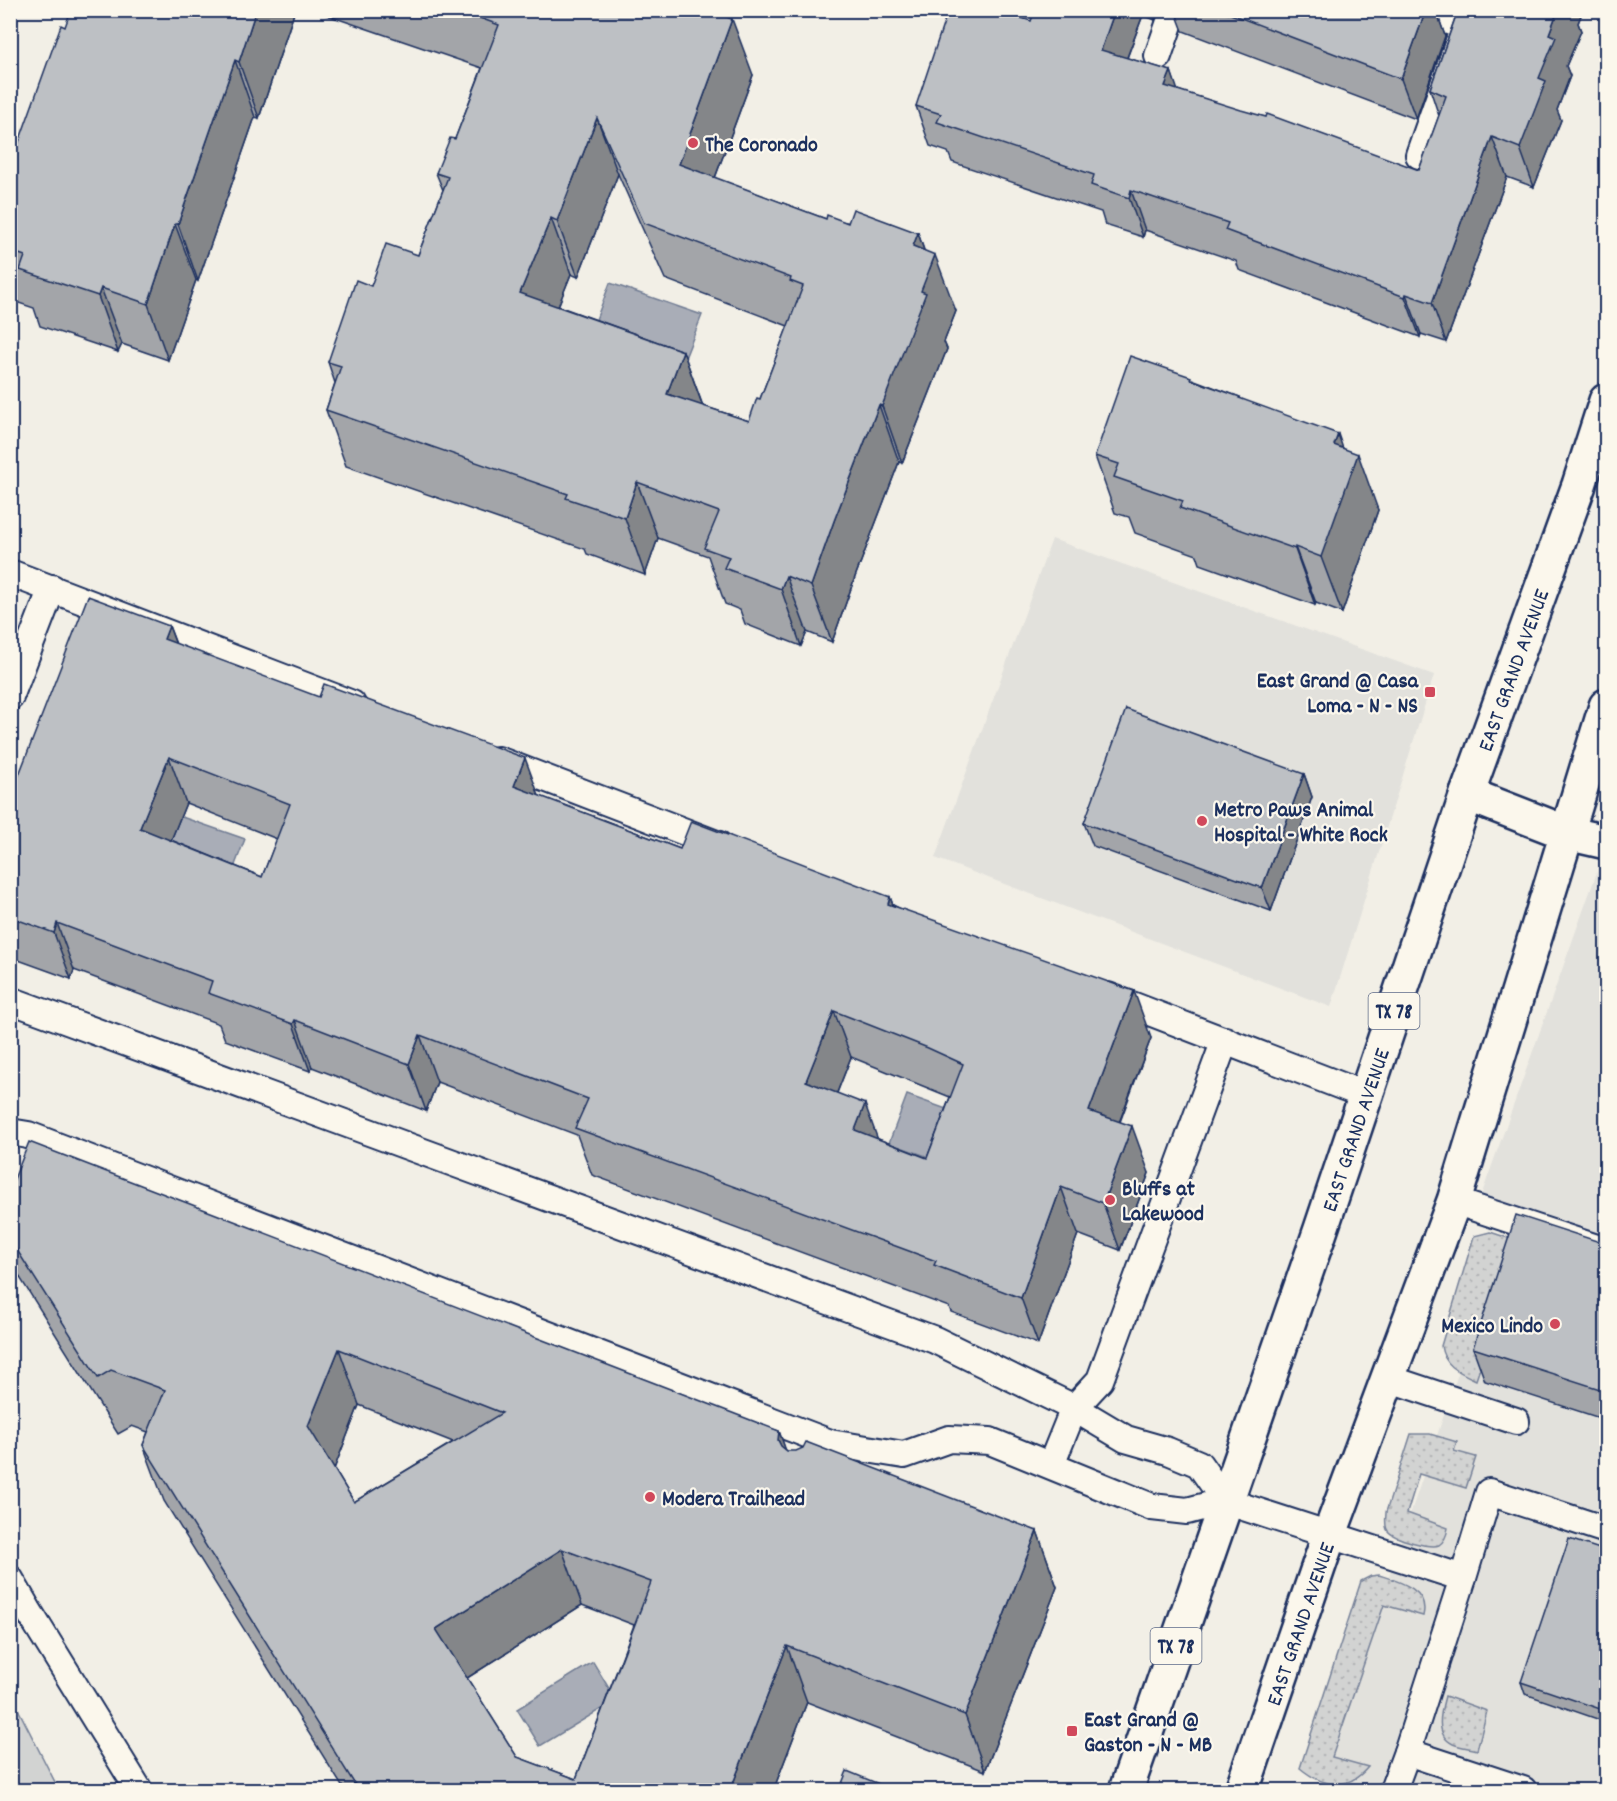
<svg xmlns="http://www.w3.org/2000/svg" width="1617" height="1801" viewBox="0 0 1617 1801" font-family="Dekko,sans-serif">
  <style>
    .built { fill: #e2e1dc }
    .grass { fill: url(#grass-dots); stroke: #768198; stroke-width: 1.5 }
    .park { fill: #d2d3d2; stroke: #768198; stroke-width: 1.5 }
    .water { fill: #a9adb7; stroke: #707b93; stroke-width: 1.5 }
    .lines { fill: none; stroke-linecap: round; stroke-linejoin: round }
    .lane-casing { stroke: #1b2f5e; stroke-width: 30 }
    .street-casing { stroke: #1b2f5e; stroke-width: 38 }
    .primary-casing { stroke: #1b2f5e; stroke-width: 38 }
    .lane { stroke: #fbf7ec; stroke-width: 26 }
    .street { stroke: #fbf7ec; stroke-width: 33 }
    .primary { stroke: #fbf7ec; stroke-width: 33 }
    .wall { fill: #a3a5a9; stroke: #1b2f5e; stroke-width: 1.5; fill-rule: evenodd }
    .shaded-wall { fill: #848689; stroke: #1b2f5e; stroke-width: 1.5 }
    .building { fill: #bdc0c4; stroke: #1b2f5e; stroke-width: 1.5; fill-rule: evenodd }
    .poi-dot { fill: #d1495b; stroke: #fbf7ec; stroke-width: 2 }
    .labels { text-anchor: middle; stroke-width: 4.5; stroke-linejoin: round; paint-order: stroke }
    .shield { fill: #fbf7ec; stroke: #5e6b89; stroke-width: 1.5 }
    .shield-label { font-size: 21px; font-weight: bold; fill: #1b2f5e }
    .poi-label { font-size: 22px; font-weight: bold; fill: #1b2f5e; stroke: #fbf7ec; text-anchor: start }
    .street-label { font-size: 22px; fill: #1b2f5e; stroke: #fbf7ec }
  </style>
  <defs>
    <pattern id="grass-dots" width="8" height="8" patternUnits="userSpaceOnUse" patternTransform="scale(1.5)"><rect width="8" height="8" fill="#d2d3d2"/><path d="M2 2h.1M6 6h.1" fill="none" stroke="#b4b5b7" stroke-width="1.8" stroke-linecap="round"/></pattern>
  </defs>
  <rect width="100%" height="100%" fill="#f2efe6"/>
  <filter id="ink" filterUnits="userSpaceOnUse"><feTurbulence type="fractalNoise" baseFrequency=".0167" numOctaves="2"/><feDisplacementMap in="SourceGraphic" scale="12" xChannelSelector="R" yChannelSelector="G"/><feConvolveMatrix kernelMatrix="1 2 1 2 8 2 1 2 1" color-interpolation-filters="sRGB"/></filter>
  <g filter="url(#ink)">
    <g class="built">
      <path d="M1052 539 1434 675 1331 1007 935 858Z"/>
      <path d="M1606 847V1238L1481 1196Z"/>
      <path d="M1503 1242 1606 1277V1790H1316Z"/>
    </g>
    <g class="grass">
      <path d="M1490 1232 1606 1270 1520 1249 1476 1380C1459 1372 1444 1366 1441 1346L1474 1236Z"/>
      <path d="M1411 1434H1430L1457 1442 1454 1451 1476 1457 1466 1488 1419 1474 1407 1513 1448 1528C1447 1534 1445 1541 1439 1545 1431 1549 1394 1539 1388 1531 1384 1526 1386 1518 1386 1512Z"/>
      <path d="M1379 1575C1398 1581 1430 1589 1423 1616L1384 1605 1332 1757 1368 1767C1347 1792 1323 1787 1300 1768L1361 1581 1371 1576Z"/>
      <path d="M1445 1696 1487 1711 1477 1750C1470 1748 1460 1747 1453 1744 1434 1735 1441 1711 1445 1696Z"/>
    </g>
    <path class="park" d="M11 1695 59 1790H11Z"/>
    <g class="water">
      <path d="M610 283 702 315 683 363 592 330Z"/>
      <path d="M179 816 245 839 225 891 159 868Z"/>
      <path d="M907 1095 977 1120 960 1168 889 1143Z"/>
      <path d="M593 1662 616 1700 540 1746 517 1709Z"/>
    </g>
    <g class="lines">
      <defs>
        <g id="lane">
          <path d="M1419 10 1465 27"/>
          <path d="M1158 56 1174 10"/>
          <path d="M1419 155 1470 10"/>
          <path d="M10 573 352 704"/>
          <path d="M10 697 52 588"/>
          <path d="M498 760 719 845"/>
          <path d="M1108 996 1365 1095"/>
          <path d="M10 1000 935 1340 1074 1408 1126 1439 1168 1451 1199 1464 1225 1501"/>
          <path d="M10 1132 28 1135 830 1443 904 1455 949 1439 990 1441 1152 1507 1187 1511 1225 1501 1463 1578 1407 1752"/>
          <path d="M1454 1201 1606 1251"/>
          <path d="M1387 1378 1516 1421"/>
          <path d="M1051 1465 1074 1408 1100 1380 1225 1040"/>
          <path d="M1463 1578 1489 1492 1606 1530"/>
          <path d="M10 1579 28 1610 139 1790"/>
          <path d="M1393 1790 1407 1752 1523 1790"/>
        </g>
        <path id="street" d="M1467 794 1567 833 1606 842"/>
        <g id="primary">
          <path id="s1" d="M1126 1790 1321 1229 1467 794 1579 485 1606 401"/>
          <path id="s2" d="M1242 1790 1329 1536 1454 1201 1606 706"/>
        </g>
      </defs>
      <use href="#lane" class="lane-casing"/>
      <use href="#street" class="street-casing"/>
      <use href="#primary" class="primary-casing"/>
      <use href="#lane" class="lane"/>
      <use href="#street" class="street"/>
      <use href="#primary" class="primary"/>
    </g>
    <g class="wall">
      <path d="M295 10 259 118 255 117 198 281 196 280 168 360 122 344 118 352 40 326 34 308 10 300V167L65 27Z"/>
      <path d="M312 10H659L753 75 715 178 826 219 918 233 924 250 956 311 944 342 947 349 902 463 899 462 855 577 832 642 807 632 801 646 745 624 740 610 725 604 708 556 658 538 645 575 587 554 585 549 346 466 326 410 335 383 328 362 371 286 418 255 443 190 436 173 455 139 482 68ZM618 174 665 279 788 326 760 399 749 421 703 406 683 351 558 306 571 274 578 277Z"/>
      <path d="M1035 10H1159L1155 20 1143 15 1127 58 1171 71 1177 90 1419 170 1439 116 1430 89 1458 10H1583L1578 23 1581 31 1566 66 1570 76 1557 110 1561 120 1534 187 1507 177 1446 342 1421 334 1420 337 1239 270 1236 261 1145 230 1143 237 1105 225 1101 212 952 162 948 152 930 146 916 106 974 14 1031 21Z"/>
      <path d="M1175 10H1436L1445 36 1416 119 1183 31Z"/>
      <path d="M1192 379 1240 397 1241 399 1343 448 1378 510 1342 613 1316 603 1315 605 1200 564 1197 555 1135 533 1129 517 1115 513 1095 456Z"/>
      <path d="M169 626 176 644 539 796 680 849 890 897 893 905 1151 1038 1120 1122 1149 1173 1120 1250 1078 1234 1038 1344 951 1312 949 1307 592 1175 577 1135 437 1082 426 1111 312 1067 310 1071 225 1040 219 1024 74 970 71 979 10 957V798ZM186 803 277 839 262 877 171 840ZM851 1057 950 1097 927 1158 878 1139 837 1093Z"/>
      <path d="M1304 774 1312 797 1271 911 1093 846 1084 823Z"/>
      <path d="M10 1189 779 1431 785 1449 787 1451 1037 1531 1057 1587 985 1771 807 1702 773 1791H345L164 1501 143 1445 148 1432 132 1426 118 1434 19 1276 10 1253ZM359 1405 453 1442 354 1502 334 1469ZM582 1605 634 1625 576 1779 517 1757 467 1678Z"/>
      <path d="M1606 1244V1420L1485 1381 1473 1348Z"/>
      <path d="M1606 1551V1722L1525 1694 1521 1682Z"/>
    </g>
    <g class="shaded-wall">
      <path d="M256 10H295L259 118 239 62Z"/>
      <path d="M1115 10H1141L1143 15 1115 89 1101 50Z"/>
      <path d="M1151 10H1159L1155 20Z"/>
      <path d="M1426 10H1436L1445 36 1416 119 1401 79Z"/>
      <path d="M1558 10H1583L1578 23 1581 31 1566 66 1570 76 1557 110 1561 120 1534 187 1520 148 1539 78 1549 34Z"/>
      <path d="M732 19 753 75 699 221 679 164Z"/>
      <path d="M235 60 255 117 198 281 178 224Z"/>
      <path d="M1171 71 1185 111 1165 86Z"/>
      <path d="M597 118 618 174 578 277 557 221Z"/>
      <path d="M1492 137 1507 177 1446 342 1432 303Z"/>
      <path d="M1131 190 1145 230 1143 237 1129 198Z"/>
      <path d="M551 218 571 274 541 349 520 293Z"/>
      <path d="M175 224 196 280 168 360 148 304Z"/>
      <path d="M918 233 930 268 935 255 956 311 944 342 947 349 902 463 882 406 921 291 913 246Z"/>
      <path d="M101 288 122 344 118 352 98 296Z"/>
      <path d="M1406 294 1421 334 1420 337 1405 297Z"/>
      <path d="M683 351 703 407 667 394Z"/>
      <path d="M879 405 899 462 855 577 832 642 811 586 834 521Z"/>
      <path d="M1338 434 1351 472 1358 454 1378 510 1342 613 1321 557 1334 445Z"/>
      <path d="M637 482 658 538 645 575 625 518Z"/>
      <path d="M1295 547 1316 603 1315 605 1295 549Z"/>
      <path d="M786 576 807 632 801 646 781 589Z"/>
      <path d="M169 626 186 672 164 639Z"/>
      <path d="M169 757 186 803 157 875 140 828Z"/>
      <path d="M525 758 542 804 514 786Z"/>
      <path d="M1304 774 1312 797 1271 911 1262 888Z"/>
      <path d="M890 897 907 944 888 904Z"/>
      <path d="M57 923 74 970 71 979 54 933Z"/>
      <path d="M1134 991 1151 1038 1106 1157 1089 1111Z"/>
      <path d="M834 1011 851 1057 823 1128 806 1081Z"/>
      <path d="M295 1020 312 1067 310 1071 293 1024Z"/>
      <path d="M420 1035 437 1082 426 1111 409 1064Z"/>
      <path d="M865 1104 882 1151 855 1130Z"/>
      <path d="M1132 1126 1149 1173 1120 1250 1103 1203Z"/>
      <path d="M1061 1187 1078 1234 1038 1344 1021 1298Z"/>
      <path d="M339 1349 359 1405 329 1482 308 1426Z"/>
      <path d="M779 1431 799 1488 778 1440Z"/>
      <path d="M1037 1531 1057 1587 985 1771 965 1715Z"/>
      <path d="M562 1549 582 1605 456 1685 436 1629Z"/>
      <path d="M787 1646 807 1702 773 1791H730Z"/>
    </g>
    <g class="building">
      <path d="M71 10H256L239 62 235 60 178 224H175L148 304 101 288 98 296 20 270 25 256 10 251V167L61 25 65 27Z"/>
      <path d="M458 10H659L666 13 667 10H708L732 19 679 164 826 219 827 215 848 223 853 209 918 233 913 246 935 255 921 291 926 293 882 406 879 405 834 521 811 586 786 576 781 589 724 568 729 557 704 548 719 512 637 482 625 518 566 498 568 494 326 410 341 366 328 362 356 280 371 286 386 244 418 255 448 177 436 173 450 138 455 139 499 25ZM597 118 644 223 791 278 790 281 803 286 760 399 757 398 749 421 667 394 683 351 520 293 551 218 557 221Z"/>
      <path d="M948 10H963L974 14 975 10H997L1031 21 1035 10H1115L1101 50 1171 71 1165 86 1241 110 1266 117 1267 114 1419 170 1446 96 1430 89 1458 10H1558L1549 34 1556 37 1539 78 1546 81 1520 148 1492 137 1432 303 1406 294 1405 297 1225 230 1228 223 1131 190 1129 198 1091 185 1094 175 937 122 941 114 916 106Z"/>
      <path d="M1220 10H1426L1401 79Z"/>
      <path d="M1130 356 1191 377 1190 379 1240 397 1239 398 1338 434 1334 445 1358 454 1321 557 1295 547V549L1180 508 1183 501 1114 477 1119 464 1095 456Z"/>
      <path d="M88 596 169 626 164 639 319 697 324 684 525 758 514 786 680 849 691 821 890 897 888 904 1134 991 1089 1111 1132 1126 1103 1203 1061 1187 1021 1298 934 1265 936 1261 575 1128 588 1099 420 1035 409 1064 295 1020 293 1024 208 993 212 981 57 923 54 933 10 917V798ZM169 757 290 804 262 877 140 828ZM834 1011 928 1048 963 1064 927 1158 855 1130 865 1104 806 1081Z"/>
      <path d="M1126 709 1304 774 1262 888 1084 823Z"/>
      <path d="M29 1142 779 1431 778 1440 781 1446 787 1451H796L803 1448 806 1442 1037 1531 965 1715 787 1646 730 1791H359L143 1445 165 1390 111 1370 98 1378 10 1239V1189ZM339 1349 502 1413 354 1502 308 1426ZM562 1549 651 1582 576 1779 517 1757 436 1629Z"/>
      <path d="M1516 1215 1606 1244V1391L1473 1348Z"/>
      <path d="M1569 1539 1606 1551V1711L1521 1682Z"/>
      <path d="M847 1771 896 1791H839Z"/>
    </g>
  </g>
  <g class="poi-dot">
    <circle cx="693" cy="143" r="6"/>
    <rect x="1424" y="686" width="12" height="12" rx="3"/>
    <circle cx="1202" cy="821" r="6"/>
    <circle cx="1110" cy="1200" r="6"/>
    <circle cx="1555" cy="1324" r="6"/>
    <circle cx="650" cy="1497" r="6"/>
    <rect x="1066" y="1725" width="12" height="12" rx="3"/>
  </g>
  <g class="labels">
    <g class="shield">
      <rect x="1368.5" y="993" width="51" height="36" rx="4.5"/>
      <rect x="1150.5" y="1628" width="51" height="36" rx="4.5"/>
    </g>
    <g class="shield-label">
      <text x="1394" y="1018">TX 78</text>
      <text x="1176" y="1653">TX 78</text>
    </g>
    <g class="poi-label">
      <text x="705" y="151">The Coronado</text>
      <text x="1418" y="687" text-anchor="end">East Grand @ Casa<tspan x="1418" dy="25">Loma - N - NS</tspan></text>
      <text x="1214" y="816">Metro Paws Animal<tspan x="1214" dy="25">Hospital - White Rock</tspan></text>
      <text x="1122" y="1195">Bluffs at<tspan x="1122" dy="25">Lakewood</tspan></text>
      <text x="1543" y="1332" text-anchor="end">Mexico Lindo</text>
      <text x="662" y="1505">Modera Trailhead</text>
      <text x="1084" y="1726">East Grand @<tspan x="1084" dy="25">Gaston - N - MB</tspan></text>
    </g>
    <g class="street-label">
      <text dy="8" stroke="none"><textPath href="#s1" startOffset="1185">EAST GRAND AVENUE</textPath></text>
      <text dy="8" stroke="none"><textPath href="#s1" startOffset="699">EAST GRAND AVENUE</textPath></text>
      <text dy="8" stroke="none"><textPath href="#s2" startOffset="176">EAST GRAND AVENUE</textPath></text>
    </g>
  </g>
  <rect width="1617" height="1801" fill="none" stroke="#fbf7ec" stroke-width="36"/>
  <rect x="18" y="18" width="1581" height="1765" fill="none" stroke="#1b2f5e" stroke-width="2" filter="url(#ink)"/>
</svg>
